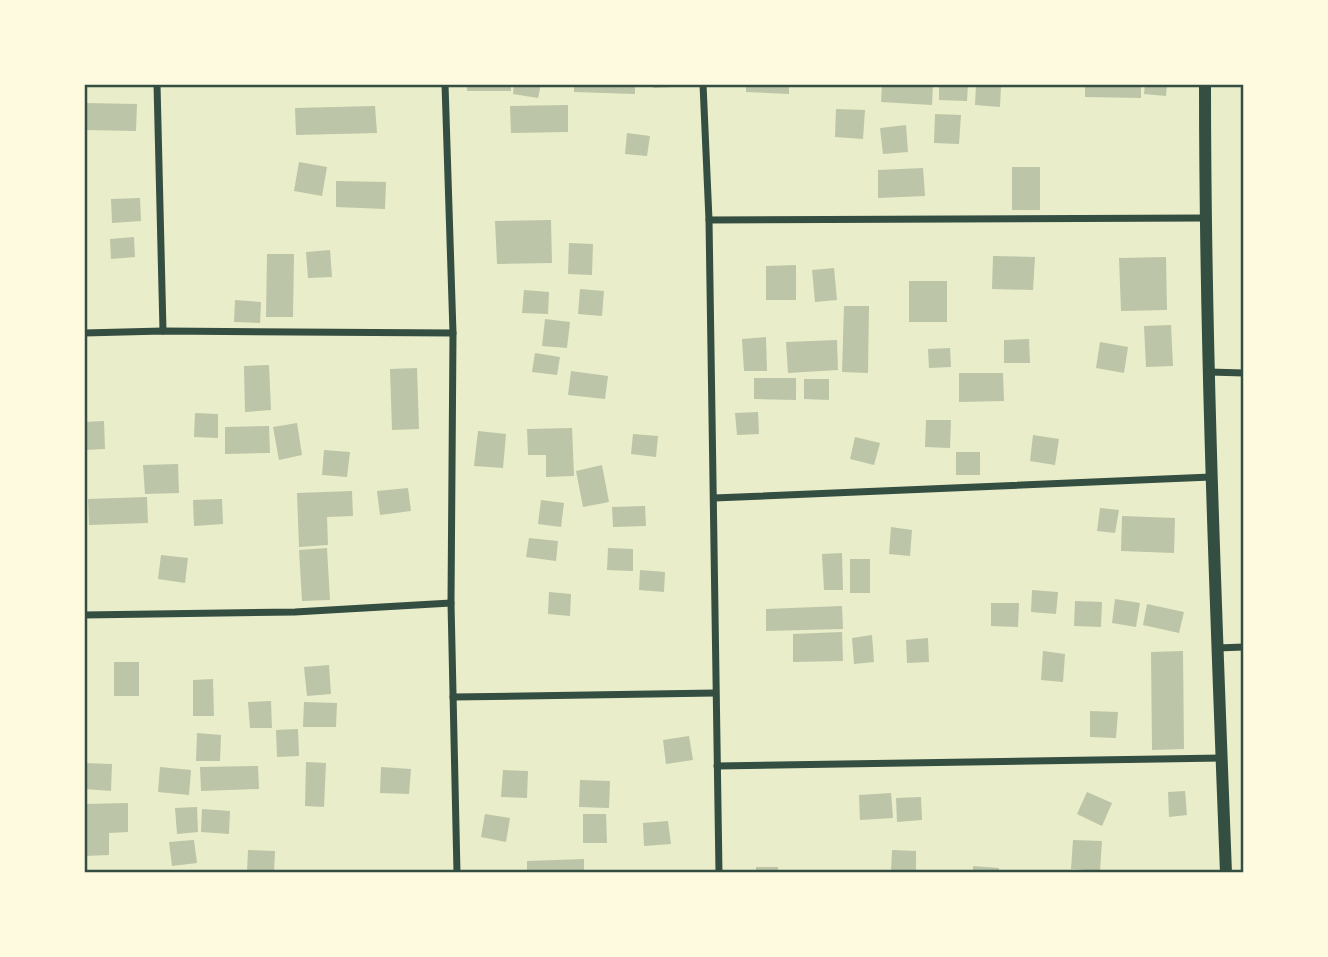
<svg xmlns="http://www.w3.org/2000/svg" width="1328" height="957" viewBox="0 0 1328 957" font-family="Georgia,serif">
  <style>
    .building { fill: #bcc5a7 }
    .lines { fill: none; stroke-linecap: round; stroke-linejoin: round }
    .minor { stroke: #344e41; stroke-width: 7 }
    .tertiary { stroke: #344e41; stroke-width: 12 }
    .neatline { fill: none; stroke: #344e41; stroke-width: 2.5 }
  </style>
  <rect width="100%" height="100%" fill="#e9edc9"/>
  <g class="building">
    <rect x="467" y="84" width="44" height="7"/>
    <path d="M514 84H541L538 98 513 94Z"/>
    <path d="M574 84H635V94L574 92Z"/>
    <path d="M653 84H674V87L653 88Z"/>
    <path d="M746 84H789V94L746 92Z"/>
    <path d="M882 84H933L932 105 881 102Z"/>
    <path d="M939 84H968L967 101 939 100Z"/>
    <path d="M976 84 1001 86 1000 107 975 105Z"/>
    <path d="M1085 84H1141V98L1085 97Z"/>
    <path d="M1145 84H1167L1166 96 1144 94Z"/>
    <path d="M84 103 137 104 136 131 84 130Z"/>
    <path d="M568 105V132L511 133 510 106Z"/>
    <path d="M375 106 377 133 296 135 295 108Z"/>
    <path d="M836 109 865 110 863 139 835 137Z"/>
    <path d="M935 114 961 115 959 144 934 143Z"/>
    <path d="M906 125 908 152 883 154 880 128Z"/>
    <path d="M627 133 650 136 647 156 625 154Z"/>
    <path d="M299 162 327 167 322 196 294 191Z"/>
    <rect x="1012" y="167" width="28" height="43"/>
    <path d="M923 168 925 196 878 198V170Z"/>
    <path d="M336 181 386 182 385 209 336 207Z"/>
    <path d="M140 198 141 221 112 223 111 199Z"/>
    <path d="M551 220 552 263 497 264 495 221Z"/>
    <path d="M134 237 135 257 111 259 110 239Z"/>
    <path d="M569 243 593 244 592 275 568 274Z"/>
    <path d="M330 250 332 277 308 278 306 252Z"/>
    <path d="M267 254H294L293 317H266Z"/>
    <path d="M993 256 1035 257 1033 290 992 289Z"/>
    <path d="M1166 257 1167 310 1121 311 1119 258Z"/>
    <path d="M796 265V300H766V266Z"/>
    <path d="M834 268 837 300 815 302 812 270Z"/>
    <rect x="909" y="281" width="38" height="41"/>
    <path d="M580 289 604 291 602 316 578 314Z"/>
    <path d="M524 290 549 292 548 314 522 313Z"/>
    <path d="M235 300 261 302 260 323 234 322Z"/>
    <path d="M844 306H869L868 373 842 372Z"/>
    <path d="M545 319 570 322 567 348 542 346Z"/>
    <path d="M1171 325 1173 366 1146 367 1144 326Z"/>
    <path d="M766 337 767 371H744L742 339Z"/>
    <path d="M1029 339 1030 363H1004V340Z"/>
    <path d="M837 340 838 370 788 373 786 342Z"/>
    <path d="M1100 342 1128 347 1124 373 1096 368Z"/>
    <path d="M950 348 951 367 929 368 928 349Z"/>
    <path d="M535 353 560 357 557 375 532 372Z"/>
    <path d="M269 365 271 410 245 412 244 366Z"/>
    <path d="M417 368 419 429 392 430 390 369Z"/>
    <path d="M571 371 608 376 605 399 568 395Z"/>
    <path d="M959 373H1003L1004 401 959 402Z"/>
    <path d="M754 378H796V400L754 399Z"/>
    <path d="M804 379H829V400L804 399Z"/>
    <path d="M758 412 759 434 737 435 735 413Z"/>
    <path d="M195 413 218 414V438L194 437Z"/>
    <path d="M926 420H951L950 448 925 447Z"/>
    <path d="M104 421 105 449 84 450V422Z"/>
    <path d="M297 423 302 455 279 460 273 427Z"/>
    <path d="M269 426 270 453 225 454V427Z"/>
    <path d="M572 428 574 476 546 477V455H528L527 429Z"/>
    <path d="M478 431 506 434 503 468 474 466Z"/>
    <path d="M633 434 658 436 656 457 631 454Z"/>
    <path d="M1033 435 1059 439 1055 465 1030 461Z"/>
    <path d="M855 437 880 443 874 465 850 459Z"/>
    <path d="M324 450 350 452 347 477 322 475Z"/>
    <rect x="956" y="452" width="24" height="23"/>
    <path d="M178 464 179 493 145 494 143 465Z"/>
    <path d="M602 465 609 502 583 507 576 471Z"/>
    <path d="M408 488 411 511 380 515 377 491Z"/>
    <path d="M352 491 353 516 327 517 328 545 299 547 297 493Z"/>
    <path d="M147 497 148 523 89 525 88 499Z"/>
    <path d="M222 499 223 524 194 526 193 500Z"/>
    <path d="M541 500 564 503 561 527 538 524Z"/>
    <path d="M645 506 646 526 613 527 612 507Z"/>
    <path d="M1100 508 1119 510 1115 533 1097 531Z"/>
    <path d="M1122 516 1175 518 1174 553 1121 551Z"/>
    <path d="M891 527 912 530 910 556 889 554Z"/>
    <path d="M529 538 558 541 556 561 526 557Z"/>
    <path d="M327 548 330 600 302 601 299 550Z"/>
    <path d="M608 548 633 549V571L607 570Z"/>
    <path d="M842 553 843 590H824L822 554Z"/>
    <path d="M161 555 188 558 185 583 158 579Z"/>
    <rect x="850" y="559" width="20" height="34"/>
    <path d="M640 570 665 572 664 592 639 590Z"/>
    <path d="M1032 590 1058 592 1056 614 1031 612Z"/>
    <path d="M549 592 571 594 570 616 548 614Z"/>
    <path d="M1115 599 1140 603 1136 627 1112 623Z"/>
    <path d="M1075 601 1102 602 1101 627 1074 626Z"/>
    <path d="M991 603H1019L1018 627 991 626Z"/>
    <path d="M1147 604 1184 612 1179 633 1143 625Z"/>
    <path d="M842 606 843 629 766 631V609Z"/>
    <path d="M842 632 843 661 793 662V634Z"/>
    <path d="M872 635 874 662 854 664 852 638Z"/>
    <path d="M928 638 929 662 907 663 906 640Z"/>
    <path d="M1043 651 1065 654 1063 682 1041 680Z"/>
    <path d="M1183 651 1184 749 1152 750 1151 652Z"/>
    <rect x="114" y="662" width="25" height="34"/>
    <path d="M329 665 331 694 307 696 304 667Z"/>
    <path d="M213 679 214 716H193V680Z"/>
    <path d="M271 701 272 728H250L248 702Z"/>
    <path d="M304 702 337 703 336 727H303Z"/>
    <path d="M1090 711 1118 712 1116 738 1090 737Z"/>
    <path d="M298 729 299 756 277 757 276 730Z"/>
    <path d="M197 733 221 735 220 761H196Z"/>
    <path d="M689 736 693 760 666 764 663 740Z"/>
    <path d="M306 762 326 763 324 807 305 806Z"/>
    <path d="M84 763 112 764 111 791 84 789Z"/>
    <path d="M258 766 259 789 201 791 200 767Z"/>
    <path d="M160 767 191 770 189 795 158 792Z"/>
    <path d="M381 767 411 769 409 794 380 793Z"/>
    <path d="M503 770 528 771 527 798 501 797Z"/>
    <path d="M580 780 610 781 609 808 579 807Z"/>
    <path d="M1185 791 1187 815 1169 817 1168 792Z"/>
    <path d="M1087 792 1112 803 1102 826 1077 814Z"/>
    <path d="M891 793 893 818 860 820 859 795Z"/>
    <path d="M921 797 922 820 897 822 896 798Z"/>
    <path d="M128 803V832L109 833V855L85 856 84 804Z"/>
    <path d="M197 807 198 832 177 834 175 808Z"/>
    <path d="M202 809 230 811 229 834 201 832Z"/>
    <path d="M485 814 510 818 506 842 481 837Z"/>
    <path d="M583 814H606L607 843H583Z"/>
    <path d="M668 821 671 844 644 846 643 823Z"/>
    <path d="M194 840 197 863 172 866 169 842Z"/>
    <path d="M1073 840 1102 841 1100 871 1071 869Z"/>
    <path d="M248 850 275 851 274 873H247Z"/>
    <path d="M892 850 916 851V873H891Z"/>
    <path d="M584 859V873H527V861Z"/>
    <path d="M973 866 999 868V873H973Z"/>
    <rect x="756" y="867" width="22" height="6"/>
  </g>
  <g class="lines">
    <g class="minor">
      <path d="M157 84 163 331"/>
      <path d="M445 84 453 333 451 603 457 873"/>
      <path d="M703 84 709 220 719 873"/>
      <path d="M709 220 1205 218"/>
      <path d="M84 333 163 331 453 333"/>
      <path d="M1209 372 1244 373"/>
      <path d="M714 498 1211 477"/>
      <path d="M84 615 295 612 451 603"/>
      <path d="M1217 648 1244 647"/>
      <path d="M453 697 715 693"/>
      <path d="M717 766 1222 758"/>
    </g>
    <path class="tertiary" d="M1205 84C1205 347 1216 610 1226 873"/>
  </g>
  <rect width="1328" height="957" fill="none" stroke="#fefae0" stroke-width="172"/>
  <rect x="86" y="86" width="1156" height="785" class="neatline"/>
</svg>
